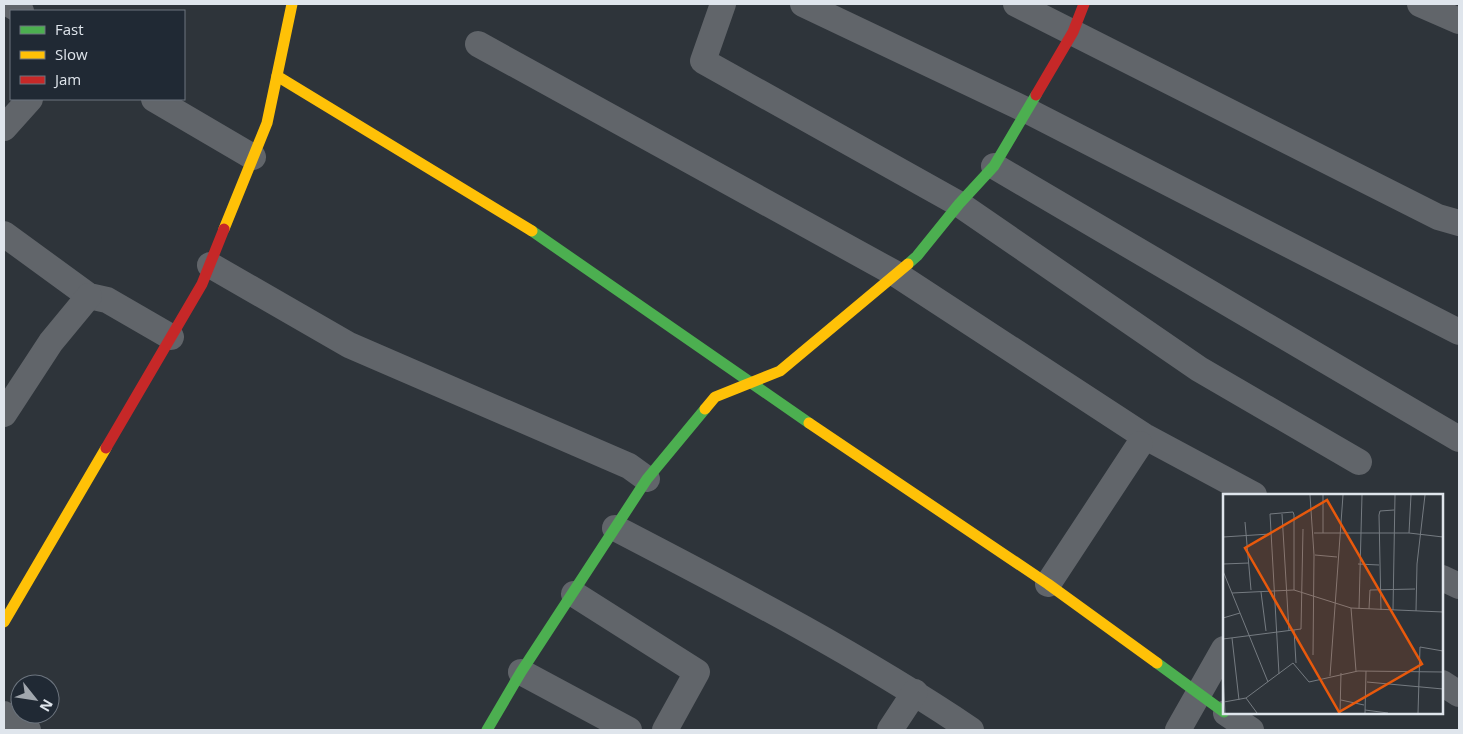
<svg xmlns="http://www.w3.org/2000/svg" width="1463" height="734" viewBox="0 0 1463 734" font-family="'Open Sans',sans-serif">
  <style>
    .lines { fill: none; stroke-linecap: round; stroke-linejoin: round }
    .street { stroke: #61656a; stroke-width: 26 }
    .fast { stroke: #4caf50; stroke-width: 11 }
    .slow { stroke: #ffc107; stroke-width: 11 }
    .jam { stroke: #c62828; stroke-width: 11 }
    .inset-road { fill: none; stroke: #757b81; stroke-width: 1 }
    .view { fill: #e8590c; fill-opacity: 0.15; stroke: #e8590c; stroke-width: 2.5 }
    .inset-edge { fill: none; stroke: #dfe5ec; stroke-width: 2.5 }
  </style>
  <rect width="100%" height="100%" fill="#2e343a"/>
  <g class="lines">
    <g class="street">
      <path d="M9 4 21 11"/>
      <path d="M723 4 703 61 959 204 1199 369 1359 462"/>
      <path d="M803 4 1026 110 1459 332"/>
      <path d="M1016 4 1438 217 1459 223"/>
      <path d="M1420 4 1459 21"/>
      <path d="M478 44 896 274 1144 436 1254 495"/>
      <path d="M154 99 253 157"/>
      <path d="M4 128 30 99"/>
      <path d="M994 166 1459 439"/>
      <path d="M4 234 89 296 107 300 171 337"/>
      <path d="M210 265 349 345 629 466 647 479"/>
      <path d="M4 414 51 342 89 296"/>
      <path d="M615 528C736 591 858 654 971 730"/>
      <path d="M1442 578 1459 586"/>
      <path d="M1048 584 1140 444"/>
      <path d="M574 594 697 672 665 730"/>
      <path d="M521 672 629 730"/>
      <path d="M1442 683 1459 694"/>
      <path d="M1226 713 1251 730"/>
      <path d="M4 714 28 730"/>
      <path d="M890 730 915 692"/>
      <path d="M1178 730 1224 649"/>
    </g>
    <g class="fast">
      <path d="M532 231 809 423"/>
      <path d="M908 264 917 256 959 204 994 166 1036 95"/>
      <path d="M1157 663 1224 712"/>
      <path d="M487 730 521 672 647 479 705 409"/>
    </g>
    <g class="slow">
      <path d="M277 76 532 231"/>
      <path d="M224 229 267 123 292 4"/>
      <path d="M705 409 715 397 780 371 908 264"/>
      <path d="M809 423 1048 584 1157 663"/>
      <path d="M4 622 106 448"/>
    </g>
    <g class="jam">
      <path d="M1036 95 1073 32 1084 4"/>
      <path d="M106 448 202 284 224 229"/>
    </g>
  </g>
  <g transform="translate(1223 494)">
    <rect width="220" height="220" fill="#2e343a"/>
    <path class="inset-road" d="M87 1 91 61 90 161M100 1V39M59 20 66 137M22 28 28 96M91 39H186L220 43M186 39 188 1M0 43 47 40M92 61 114 63M0 70 26 69M135 70 156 71M0 77 45 188M38 98 43 137M9 99 71 96 128 114 220 118M128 114 133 177M136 115 139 1M146 115 147 96 192 95M158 116 156 21 157 17 171 16M170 116 172 1M193 117 194 70 202 1M0 124 17 119M71 136 73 169M9 144 16 206M0 145 78 135 80 35M0 179 2 219M56 180 47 20 70 18 71 21V96M107 182 120 1M144 188 220 195M118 206 141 211M1 208 23 204M142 216 165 219M34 219 23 204 70 169 86 188 135 177 220 178M117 219 118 179M142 219 143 177M195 219 197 153 220 157"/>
    <path class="view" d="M104 6 199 170 116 218 22 54Z"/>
    <rect width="220" height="220" class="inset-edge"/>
  </g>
  <rect width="1463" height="734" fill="none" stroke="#dfe5ec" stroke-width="10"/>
  <rect x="10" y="10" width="175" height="90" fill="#202934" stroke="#6c747e"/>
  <rect x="20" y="26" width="25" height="8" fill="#4caf50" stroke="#6c747e"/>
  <text x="55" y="35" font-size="15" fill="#dfe5ec">Fast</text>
  <rect x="20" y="51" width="25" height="8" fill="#ffc107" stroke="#6c747e"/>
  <text x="55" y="60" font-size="15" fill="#dfe5ec">Slow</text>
  <rect x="20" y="76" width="25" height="8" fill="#c62828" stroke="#6c747e"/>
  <text x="55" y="85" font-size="15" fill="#dfe5ec">Jam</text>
  <g transform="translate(35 699) rotate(120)"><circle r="24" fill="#202934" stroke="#6c747e"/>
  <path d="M0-4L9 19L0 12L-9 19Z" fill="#a1a7ae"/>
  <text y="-8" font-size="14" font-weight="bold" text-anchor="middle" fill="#dfe5ec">N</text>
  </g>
</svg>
